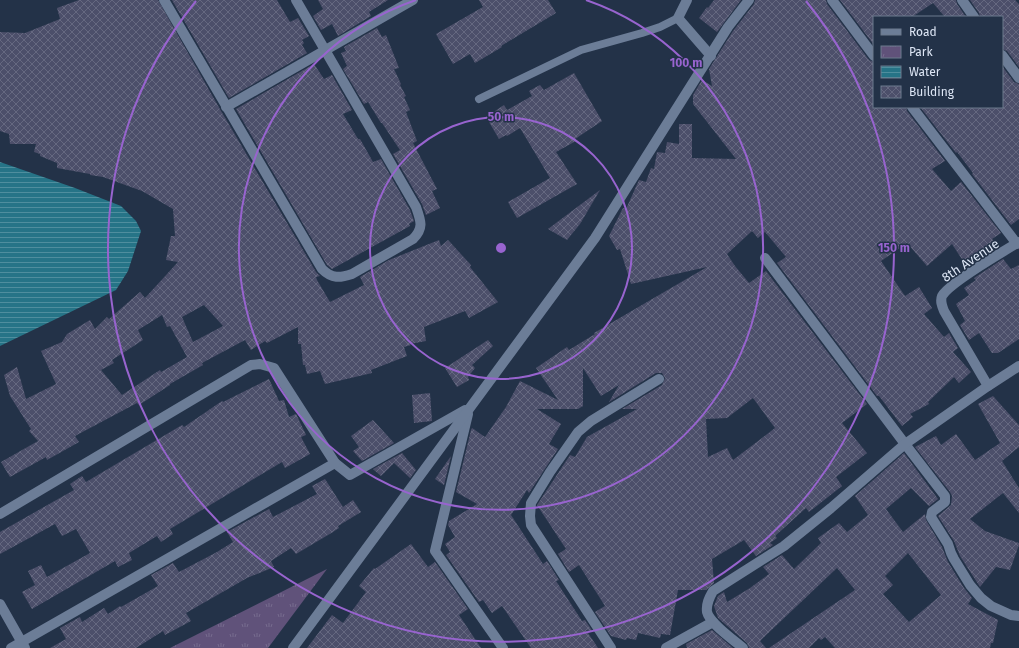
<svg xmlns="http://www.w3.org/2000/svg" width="1019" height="648" viewBox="0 0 1019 648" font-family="'Fira Sans',sans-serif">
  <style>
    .park { fill: url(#park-tufts) }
    .water { fill: url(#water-rules) }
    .building { fill: url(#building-cross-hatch); fill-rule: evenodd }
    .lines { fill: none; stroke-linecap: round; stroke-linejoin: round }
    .service { stroke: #6c7d97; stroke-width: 8 }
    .minor { stroke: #6c7d97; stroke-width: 10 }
    .ring { fill: none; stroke: #9864cf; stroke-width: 2 }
    .labels { text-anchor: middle; stroke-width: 3; stroke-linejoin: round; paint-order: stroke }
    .street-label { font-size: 13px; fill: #dde6f5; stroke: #233248 }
    .centre { fill: #9864cf; stroke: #233248; stroke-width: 2 }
    .ring-label { font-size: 12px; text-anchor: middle; font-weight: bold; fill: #9864cf; stroke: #233248; stroke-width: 3; stroke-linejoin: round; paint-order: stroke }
  </style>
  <defs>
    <pattern id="park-tufts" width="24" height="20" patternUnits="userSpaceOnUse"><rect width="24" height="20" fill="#60527a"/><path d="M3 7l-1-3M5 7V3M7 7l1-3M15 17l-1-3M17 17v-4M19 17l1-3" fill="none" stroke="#766b8e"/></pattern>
    <pattern id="water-rules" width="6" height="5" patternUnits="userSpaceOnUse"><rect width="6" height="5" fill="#267487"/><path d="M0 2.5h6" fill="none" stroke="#4f8e9e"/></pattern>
    <pattern id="building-cross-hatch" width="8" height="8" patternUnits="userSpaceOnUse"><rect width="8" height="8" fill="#4c4f6a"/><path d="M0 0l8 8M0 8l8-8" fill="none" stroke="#656880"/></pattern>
  </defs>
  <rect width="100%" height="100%" fill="#233248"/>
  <path class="park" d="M327 569 268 648H170Z"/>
  <path class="water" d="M0 162 75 188 121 206 136 221 141 231 128 271 116 290 0 346Z"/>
  <g class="building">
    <path d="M79 0H158L221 111 316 272 320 276 316 277 317 280 330 302 364 285 360 277 389 260 439 240 441 246 448 240 471 265 470 267 498 302 469 318 465 311 424 327 426 341 410 344 411 345 404 347 407 356 371 370 372 373 325 384 320 371 307 374 305 365H303L301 344H298V327L267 343 265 341 251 350 245 340 202 363 203 365 170 384V385L139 405 137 403 75 436 79 442 47 460 46 457 10 477 1 462 38 441 29 431 31 429 10 396 4 375 17 367 26 399 56 384 41 351 62 342 67 334 90 320 95 329 107 317 109 319 140 292 145 298 178 262 166 260 171 236H175L173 209 142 191 103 177 90 175V174L57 168V163L40 156V154L34 152 36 144H10L9 134 0 131V32L25 33 60 19 57 8ZM204 305 223 326 193 342 182 317ZM162 315 167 327 170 326 187 357 161 372 160 370 122 395 101 370 114 363 112 360 143 340 138 330Z"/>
    <path d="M172 0H277L290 22 298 18 309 36 302 40 304 43 302 45 307 53 229 98Z"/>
    <path d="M318 0H388L369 12 371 16 338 36 332 24 321 30 313 16 323 9Z"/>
    <path d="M479 0H548L556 13 501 46 502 47 475 63 470 54 453 64 436 34 483 7Z"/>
    <path d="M714 0H741L717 32 699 18 707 7 708 8Z"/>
    <path d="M755 0H826L827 4 869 60 874 62V107H906L907 111 945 161 932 169 951 191 961 182 1001 233 992 239 996 244 992 248 994 250 967 267 952 244 927 266 907 243 881 261 905 296 919 287 932 308 924 314 944 337 949 333 958 348 953 352 971 372 959 383 954 377 928 402 929 404 910 414 913 417 902 426 879 396H877L777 263 786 257 765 232 758 238 752 231 727 254 735 266 749 283 766 271 867 404 842 423 867 453 836 477 842 486 809 512 806 508 775 536 777 538 770 543 773 545 756 556 744 540 712 559 714 583 706 590H678L670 635 661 634 660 638 638 633 636 640 627 638 626 640 611 636 595 612 605 606 579 565 569 572 558 554 566 549 537 505 570 455 575 457 587 437 637 409H622L662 385 665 378 662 373H656L609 402 619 385 601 396 583 368V406L578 409H537L561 424 549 444 558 449 529 493 527 490 511 515 543 564 547 561 559 580 556 581 582 621 585 620 593 632 586 630 598 648H531L502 606 492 613 483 600 479 602 446 555 450 552 445 544 455 537 448 525 449 521 477 504 456 492 471 430 472 428 485 437 506 407 520 381 558 400 536 368 567 347 569 350 595 334 594 333 707 267 631 284 620 249 617 250 609 236 623 208 626 209 639 180 646 182 651 168 654 169 657 152 665 153 667 142 679 144V124H692V158L736 159 693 104V95L702 80 712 86 709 69 733 31 754 4ZM753 398 775 428 733 460 727 448 708 457 706 419 727 418Z"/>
    <path d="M840 0H956L957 4 966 17H945L933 3 912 17H874V45Z"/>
    <path d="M970 0H1015L1019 4V67L1007 51 1002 49V17H980L979 13Z"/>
    <path d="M377 28 382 37 386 35 399 68 394 69 401 84 400 85 406 96 404 97 410 110 406 112 417 141 413 143 437 189 432 191 440 208 426 215 422 204 393 154 400 150 382 123H381L368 102 364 104 343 69 347 66 341 53 346 51 344 47Z"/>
    <path d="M314 64 324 79 332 75 352 110 343 114 358 139H360L373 162 381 159 410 210 414 221 409 224 410 226 332 269 327 265 236 109Z"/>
    <path d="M1002 66 1014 82 1019 84V219L1011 225 972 174 973 173 957 152 956 153 920 107H1002Z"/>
    <path d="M574 73 602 121 575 139 576 141 556 152 577 184 517 218 508 202 550 178 520 128 507 136 506 135 499 139 486 117 504 105 507 110 532 96 529 91 540 85 544 90Z"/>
    <path d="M600 190 580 224 567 240 548 229Z"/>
    <path d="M1003 259 1011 269 1019 265V339L998 353H992L979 333 969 340 960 325 965 321 956 304 969 295 964 288 976 280 974 278Z"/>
    <path d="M488 340 493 346 472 365 475 368 468 377 469 380 457 387 445 368Z"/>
    <path d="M269 379 279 401 284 400 289 417 296 414 298 418 306 435 301 437 310 454 285 468 282 462 170 529 173 534 161 542 157 536 129 553 132 560 118 567 115 561 32 609 22 592 35 585 28 571 41 565 47 577 90 553 76 529 62 536 55 524 0 554V532L74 490 70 484 82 476 86 482 182 425 184 427 222 401 223 402Z"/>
    <path d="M430 393 432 421 414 423 412 395Z"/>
    <path d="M993 396 1019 425V447L1002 461 1019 488V513L1003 493 970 519 985 531 1019 543V545L1010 570 996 567 980 587 960 556 954 541 938 516 951 505 952 496 950 492 915 447 936 436 941 445 956 434 975 460 1000 443 978 404Z"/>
    <path d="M373 420 394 443 362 461 353 451 359 447 351 436Z"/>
    <path d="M402 453 416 470 410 478 394 463 381 476 373 469Z"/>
    <path d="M904 453 938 499 929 506 911 488 886 509 903 532 925 514 926 520 942 547 948 562 964 588 972 598 968 604 998 620 993 643H991L990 648H835L825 637 821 640 819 638 809 648H769L855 590 837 568 760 641 766 648H749L747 643 718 618 714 606 718 596 724 592 727 602 750 588 769 574 763 567 782 555 794 569 821 543 818 538 839 523 847 532 868 515 855 496ZM908 553 941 595 909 622 883 594 893 585 885 576Z"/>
    <path d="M451 456 444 485 435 479Z"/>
    <path d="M325 479 343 507 353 500 361 512 338 526 339 528 333 532 296 554 291 548 271 561 274 567 247 578 186 613 191 621 165 635 163 631 136 648H50L66 639 60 628 80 617 82 622 104 608 108 614 120 606 121 607 158 586 151 575 173 563 179 572 217 552 233 542 227 532 269 509 273 517 317 494 312 486Z"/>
    <path d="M411 544 428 567 435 562 468 609 459 615 481 648H307L332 615 343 623 366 592 359 586 374 568 375 569Z"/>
    <path d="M712 630 733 648H687L686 644Z"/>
  </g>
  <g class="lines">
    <path class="service" d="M479 99 581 50 642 33 660 27 678 18"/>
    <g class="minor">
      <path d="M164 0 322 269C332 279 340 278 352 274L413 239C424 228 421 221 416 207L296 0"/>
      <path d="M687 0 678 18 711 56"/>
      <path d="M832 0 874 56"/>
      <path d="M962 0 974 17"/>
      <path d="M1002 55 1019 78"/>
      <path d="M226 107 413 0"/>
      <path d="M912 107 1017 244"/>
      <path d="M765 258 905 444 945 496V502L932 512 931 517 948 544 951 553 954 559 970 585 981 598 991 606 1011 615 1019 616"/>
      <path d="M988 386 944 311C942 306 940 301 942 296 949 283 1004 251 1019 242"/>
      <path d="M468 414 435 551 503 648"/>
      <path d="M0 514 251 365 260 364 274 368 335 463 350 475 465 410"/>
      <path d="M0 604 25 648"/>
      <path d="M11 648 335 463"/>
      <path d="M293 648 595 238 728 27 749 0"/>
      <path d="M611 648 531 525 530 516 531 503 550 472 578 432 591 421 659 379"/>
      <path d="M666 648 713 622"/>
      <path d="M743 648C734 640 710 624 707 612 706 604 709 598 713 591L784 546 831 508 905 444 988 386 1019 366"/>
    </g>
  </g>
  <g class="ring">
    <circle cx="501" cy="248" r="131"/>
    <path d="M586 0A262 262 0 1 1 416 0"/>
    <path d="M806 1A393 393 0 1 1 196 1"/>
  </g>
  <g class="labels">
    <g class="street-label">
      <text transform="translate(970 260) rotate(-34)" y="5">8th Avenue</text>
    </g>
  </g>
  <circle cx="501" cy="248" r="6" class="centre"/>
  <g class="ring-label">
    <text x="686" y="67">100 m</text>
    <text x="501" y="121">50 m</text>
    <text x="894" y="252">150 m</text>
  </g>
  <rect x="873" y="16" width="130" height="92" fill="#233248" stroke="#6d7a8d"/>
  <rect x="881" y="29" width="20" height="6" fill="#6c7d97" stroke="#6d7a8d"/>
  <text x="909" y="36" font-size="12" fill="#dde6f5">Road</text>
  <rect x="881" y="46" width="20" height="12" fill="url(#park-tufts)" stroke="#6d7a8d"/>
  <text x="909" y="56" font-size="12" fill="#dde6f5">Park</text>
  <rect x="881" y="66" width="20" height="12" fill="url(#water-rules)" stroke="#6d7a8d"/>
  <text x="909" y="76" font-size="12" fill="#dde6f5">Water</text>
  <rect x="881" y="86" width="20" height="12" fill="url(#building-cross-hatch)" stroke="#6d7a8d"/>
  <text x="909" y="96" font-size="12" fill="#dde6f5">Building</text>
</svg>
